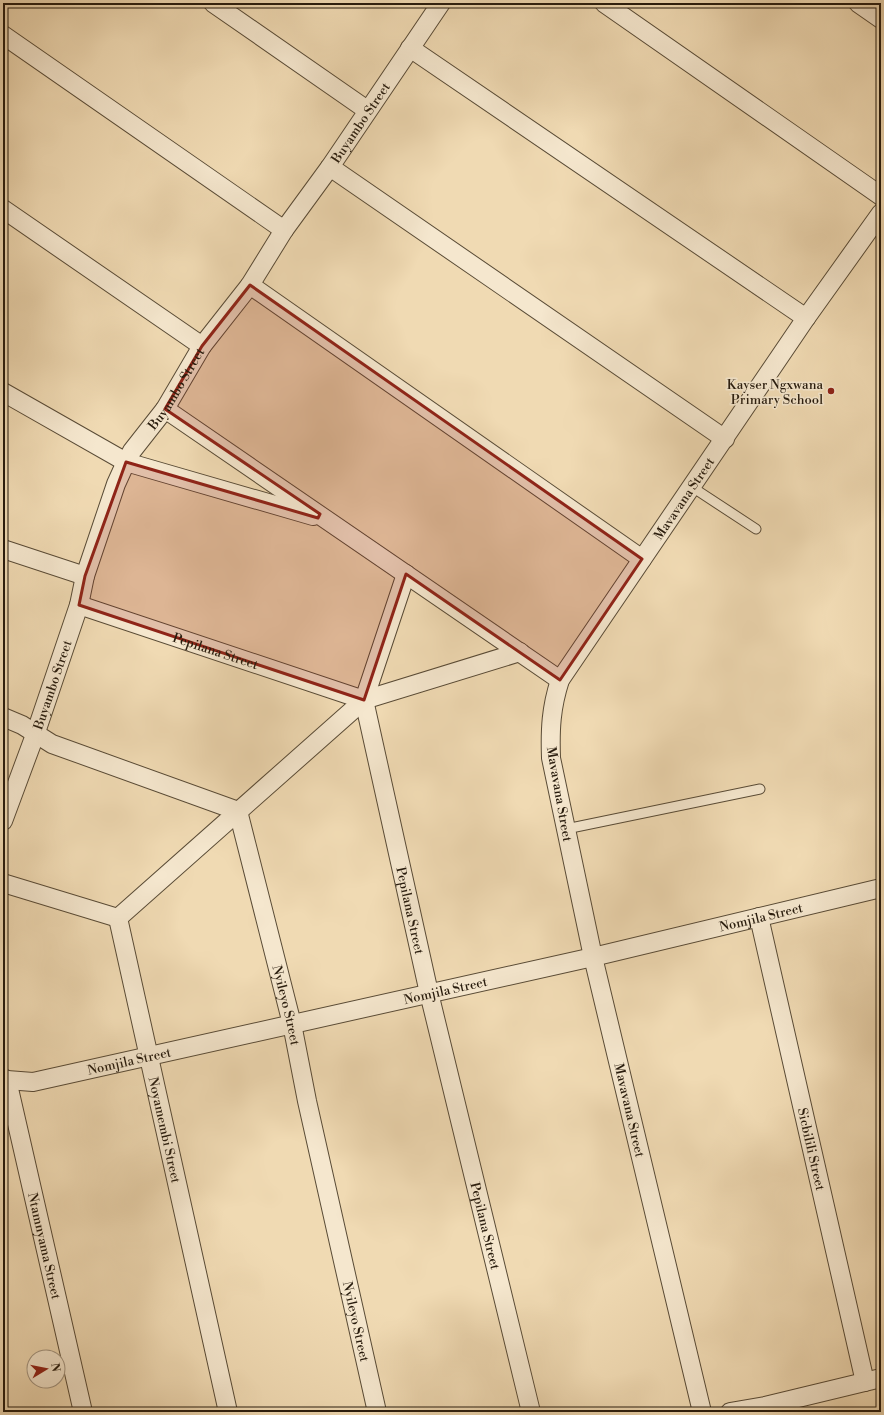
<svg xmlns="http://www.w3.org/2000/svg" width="884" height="1415" viewBox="0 0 884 1415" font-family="'Libre Bodoni',serif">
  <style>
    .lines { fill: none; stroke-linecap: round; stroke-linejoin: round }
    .service-casing { stroke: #594b36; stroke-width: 11 }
    .minor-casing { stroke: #594b36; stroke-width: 20 }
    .service { stroke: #f5e7ce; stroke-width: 9 }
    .minor { stroke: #f5e7ce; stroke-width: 18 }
    .marked { fill: #8f2418; fill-opacity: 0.2; stroke: #8f2418; stroke-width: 3; stroke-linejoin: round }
    .poi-dot { fill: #8f2418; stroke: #f5e7ce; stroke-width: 1.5 }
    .labels { text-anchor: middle; stroke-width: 3; stroke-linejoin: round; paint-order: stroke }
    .street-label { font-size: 13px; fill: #271b0d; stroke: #f5e7ce }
    .poi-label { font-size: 13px; fill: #271b0d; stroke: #f5e7ce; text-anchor: end }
  </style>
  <rect width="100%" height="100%" fill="#f0dab3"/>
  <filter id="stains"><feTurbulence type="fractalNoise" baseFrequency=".005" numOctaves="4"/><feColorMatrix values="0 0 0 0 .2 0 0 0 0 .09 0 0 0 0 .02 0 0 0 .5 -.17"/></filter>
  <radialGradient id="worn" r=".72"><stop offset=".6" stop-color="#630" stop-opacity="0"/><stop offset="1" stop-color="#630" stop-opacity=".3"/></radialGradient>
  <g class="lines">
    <defs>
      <g id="service">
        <path d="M692 487 756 529"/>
        <path d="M566 829 760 789"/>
      </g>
      <g id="minor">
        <path d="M213 3 367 110"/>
        <path d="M604 3 881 196"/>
        <path d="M858 3 881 19"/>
        <path d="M3 35 284 230"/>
        <path d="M410 48 806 318"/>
        <path d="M330 167 725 439"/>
        <path d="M3 209 202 346"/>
        <path d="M250 285 642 559"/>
        <path d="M3 392 126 462 313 516"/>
        <path d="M165 409 560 680"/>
        <path d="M3 549 85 576"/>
        <path id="s1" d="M79 605 364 700 429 993 531 1412"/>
        <path d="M364 700 406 574"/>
        <path id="s2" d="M3 717 22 725 52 744 238 811 292 1024 307 1101 377 1412"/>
        <path id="s3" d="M3 821 35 735 79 605 85 576 116 484 126 462 132 451 165 409 202 346 250 285 284 230 330 167 441 3"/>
        <path d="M3 883 118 918"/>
        <path id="s4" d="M759 917 865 1382"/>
        <path id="s5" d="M118 918 228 1412"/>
        <path d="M118 918 364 700 520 652"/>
        <path id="s6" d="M3 1078 7 1080 33 1082 593 957 881 888"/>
        <path id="s7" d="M7 1080 83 1412"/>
        <path id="s8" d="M702 1412 593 957 551 758C550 729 551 708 560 680L806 318 881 213"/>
        <path d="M730 1412 765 1406 881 1378"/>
      </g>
    </defs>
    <use href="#service" class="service-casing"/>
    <use href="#minor" class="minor-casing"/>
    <use href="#service" class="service"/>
    <use href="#minor" class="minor"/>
  </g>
  <path class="marked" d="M250 285 642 559 560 680 406 574 364 700 79 605 85 576 126 462 318 518 320 514 165 409 202 346Z"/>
  <circle class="poi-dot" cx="831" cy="391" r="4"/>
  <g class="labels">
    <g class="street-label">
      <text dy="5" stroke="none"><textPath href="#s3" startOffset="793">Buyambo Street</textPath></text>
      <text dy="5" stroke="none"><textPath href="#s3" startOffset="469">Buyambo Street</textPath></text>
      <text dy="5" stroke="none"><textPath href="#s8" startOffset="970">Mavavana Street</textPath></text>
      <text dy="5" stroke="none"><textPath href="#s1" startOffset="144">Pepilana Street</textPath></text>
      <text dy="5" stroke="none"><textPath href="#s3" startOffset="145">Buyambo Street</textPath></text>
      <text transform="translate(560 794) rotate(80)" y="5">Mavavana Street</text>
      <text dy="5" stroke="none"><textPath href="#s1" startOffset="516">Pepilana Street</textPath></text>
      <text dy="5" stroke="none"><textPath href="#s6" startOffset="777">Nomjila Street</textPath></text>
      <text dy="5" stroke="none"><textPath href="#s6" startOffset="453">Nomjila Street</textPath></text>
      <text dy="5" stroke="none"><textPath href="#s2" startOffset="454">Nyileyo Street</textPath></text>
      <text dy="5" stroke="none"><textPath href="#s6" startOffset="129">Nomjila Street</textPath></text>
      <text transform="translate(630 1110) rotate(77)" y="5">Mavavana Street</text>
      <text dy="5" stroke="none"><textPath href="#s5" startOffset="217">Noyamembi Street</textPath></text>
      <text dy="5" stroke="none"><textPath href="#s4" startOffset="238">Sicbilili Street</textPath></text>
      <text dy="5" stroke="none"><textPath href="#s1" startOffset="840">Pepilana Street</textPath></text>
      <text dy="5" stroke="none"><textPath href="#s7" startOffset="170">Ntamnyama Street</textPath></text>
      <text dy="5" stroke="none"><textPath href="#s2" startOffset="778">Nyileyo Street</textPath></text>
    </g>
    <g class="poi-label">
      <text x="823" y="389">Kayser Ngxwana<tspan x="823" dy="15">Primary School</tspan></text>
    </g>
  </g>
  <rect width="884" height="1415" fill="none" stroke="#f0dab3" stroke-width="16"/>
  <rect x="4" y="4" width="876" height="1407" fill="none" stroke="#271b0d" stroke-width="2"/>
  <rect x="8" y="8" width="868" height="1399" fill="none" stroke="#271b0d"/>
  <g transform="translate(46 1369) rotate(80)"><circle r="19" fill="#f5e7ce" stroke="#a39581"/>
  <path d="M0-3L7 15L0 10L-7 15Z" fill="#8f2418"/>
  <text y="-6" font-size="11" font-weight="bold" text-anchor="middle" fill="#271b0d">N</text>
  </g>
  <rect width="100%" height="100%" filter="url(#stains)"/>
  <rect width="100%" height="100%" fill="url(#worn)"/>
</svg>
